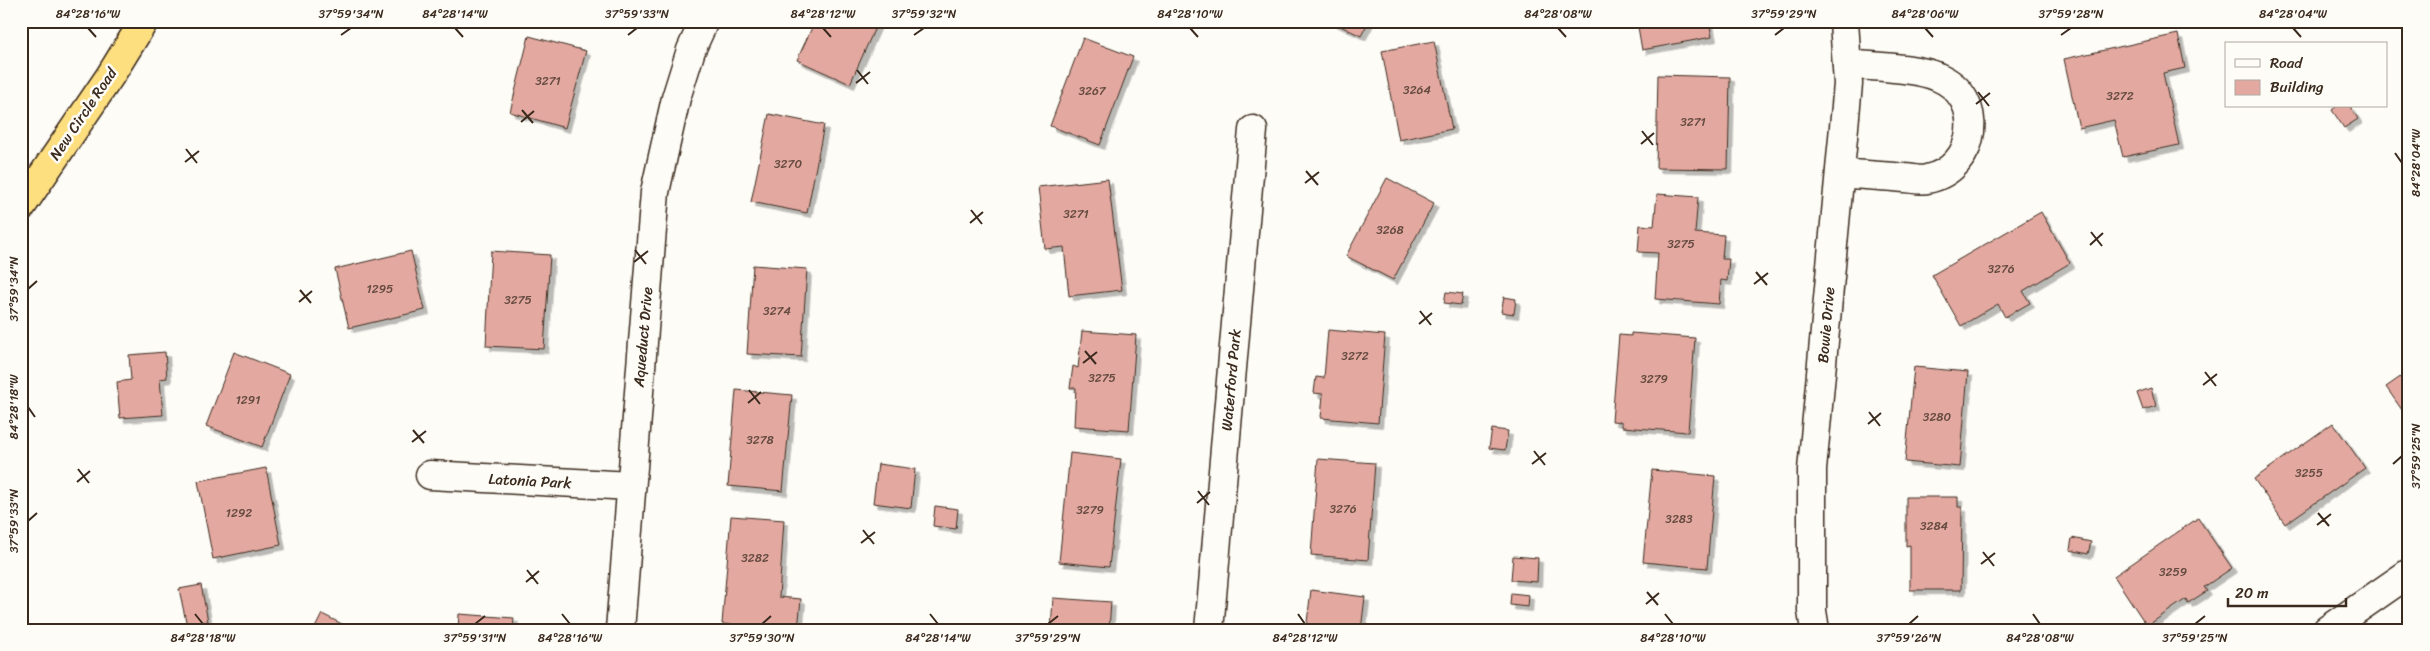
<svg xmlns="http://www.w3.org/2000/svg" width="2430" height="651" viewBox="0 0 2430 651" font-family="Sriracha,sans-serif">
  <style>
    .building { fill: #e3a9a1; stroke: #3b2a1e; filter: url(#shadow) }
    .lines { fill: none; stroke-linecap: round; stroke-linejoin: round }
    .minor-casing { stroke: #3b2a1e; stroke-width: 31 }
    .tertiary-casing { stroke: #3b2a1e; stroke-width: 31 }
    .motorway-casing { stroke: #3b2a1e; stroke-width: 31 }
    .minor { stroke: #fdfcf7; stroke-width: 28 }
    .tertiary { stroke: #fdfcf7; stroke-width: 28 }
    .motorway { stroke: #fedf80; stroke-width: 28 }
    .ticks { fill: none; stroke: #3b2a1e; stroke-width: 2 }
    .labels { text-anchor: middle; stroke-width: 5; stroke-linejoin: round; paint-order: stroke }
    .number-label { font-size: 12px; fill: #654a3f }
    .street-label { font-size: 15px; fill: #3b2a1e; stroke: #fdfcf7 }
    .neatline { fill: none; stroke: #3b2a1e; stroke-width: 2 }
    .ticks-label { font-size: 12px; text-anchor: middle; fill: #3b2a1e }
  </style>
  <defs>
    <filter id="shadow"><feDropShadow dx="4.5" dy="4.5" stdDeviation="0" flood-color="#0004"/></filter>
  </defs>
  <rect width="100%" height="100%" fill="#fdfcf7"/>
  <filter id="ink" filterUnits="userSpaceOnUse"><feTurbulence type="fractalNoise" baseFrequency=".02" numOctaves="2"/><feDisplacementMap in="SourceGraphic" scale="10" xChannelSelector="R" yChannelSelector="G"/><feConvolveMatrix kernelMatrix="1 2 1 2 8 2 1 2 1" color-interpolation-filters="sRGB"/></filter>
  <g filter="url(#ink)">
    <g class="building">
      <path d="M815 21H878L850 84 797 60Z"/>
      <path d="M1330 21H1369L1361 36Z"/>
      <path d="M1637 21H1709L1712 37 1642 50Z"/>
      <path d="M2178 34 2185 68 2163 73 2179 145 2123 157 2114 120 2079 128 2064 59Z"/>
      <path d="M529 36 586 51 565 128 510 112Z"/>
      <path d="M1083 38 1133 57 1100 145 1050 126Z"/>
      <path d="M1434 41 1452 129 1399 140 1382 51Z"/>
      <path d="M1658 75 1730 77 1728 169 1656 168Z"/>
      <path d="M2337 106H2350L2358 119 2344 128 2332 110Z"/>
      <path d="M769 114 824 125 807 213 751 202Z"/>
      <path d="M1387 178 1434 203 1393 280 1346 256Z"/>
      <path d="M1108 179 1122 290 1069 296 1064 247 1045 249 1038 187Z"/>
      <path d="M1657 194 1698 197 1695 233 1724 235 1722 259H1729L1727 281 1721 280 1719 304 1655 299 1658 253 1638 252 1640 225 1654 226Z"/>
      <path d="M2041 212 2070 263 2023 291 2030 303 2005 317 1998 304 1961 326 1932 275Z"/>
      <path d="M411 251 425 310 349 328 335 269Z"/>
      <path d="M491 251 550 255 544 349 486 346Z"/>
      <path d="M753 265 807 269 801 357 747 354Z"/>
      <path d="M1446 292 1463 294 1461 305 1444 303Z"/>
      <path d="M1504 297 1516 299 1514 314 1501 312Z"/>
      <path d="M1328 330 1385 335 1378 423 1321 418 1323 394 1314 393 1316 377 1324 378Z"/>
      <path d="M1082 331 1136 335 1129 430 1074 426 1076 388H1070L1073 366 1078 368Z"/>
      <path d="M1631 333 1695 338 1688 432 1622 427V422L1612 421 1619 335 1631 336Z"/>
      <path d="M165 352 167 378 160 379 163 415 120 418 117 382 131 380 129 355Z"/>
      <path d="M234 352 290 374 262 447 206 426Z"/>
      <path d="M1914 367 1968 372 1960 467 1905 462Z"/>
      <path d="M2409 371V420L2386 387Z"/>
      <path d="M2151 388 2156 406 2143 410 2137 393Z"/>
      <path d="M736 390 792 395 783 491 728 486Z"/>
      <path d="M2333 423 2365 468 2285 524 2254 479Z"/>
      <path d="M1492 429 1508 431 1505 450 1489 448Z"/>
      <path d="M1070 453 1121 459 1109 567 1059 562Z"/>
      <path d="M1318 459 1375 463 1368 560 1311 555Z"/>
      <path d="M878 464 915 469 911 508 873 503Z"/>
      <path d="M266 468 281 545 213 559 198 481Z"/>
      <path d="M1652 470 1715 476 1707 568 1643 562Z"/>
      <path d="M1906 497H1958V507H1962L1961 590H1910V545L1906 546Z"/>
      <path d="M935 506 958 509 956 529 933 526Z"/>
      <path d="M731 516 784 520 779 597 801 599 798 630 722 624Z"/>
      <path d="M2198 518 2232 568 2204 587 2207 591 2188 603 2186 599 2147 626 2114 576Z"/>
      <path d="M2072 538 2091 542 2088 554 2070 550Z"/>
      <path d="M1513 556 1538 558 1537 582 1511 580Z"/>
      <path d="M201 585 208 621 187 626 179 589Z"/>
      <path d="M1311 590 1365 597 1361 630H1306Z"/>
      <path d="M1511 593 1529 595 1528 607 1510 605Z"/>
      <path d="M1053 598 1111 602 1109 630H1051Z"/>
      <path d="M322 614 354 630H314Z"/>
      <path d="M459 614 514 618 513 630H458Z"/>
    </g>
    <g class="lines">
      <defs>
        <g id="minor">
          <path d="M1840 173C1861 175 1883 176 1905 178 1911 178 1921 181 1927 179 1978 169 1987 97 1938 77 1915 67 1872 67 1847 64"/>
          <path d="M430 475 631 486"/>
          <path d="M620 630 655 192 676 98 691 50 704 21"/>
          <path d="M1209 630 1253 130"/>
          <path d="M1815 630 1812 611V470L1848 84 1844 21"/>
        </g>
        <path id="tertiary" d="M2327 630 2409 573"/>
        <path id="motorway" d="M21 207 110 76 144 21"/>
      </defs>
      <use href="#minor" class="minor-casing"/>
      <use href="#tertiary" class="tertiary-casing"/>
      <use href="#motorway" class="motorway-casing"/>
      <use href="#minor" class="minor"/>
      <use href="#tertiary" class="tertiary"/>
      <use href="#motorway" class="motorway"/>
    </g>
  </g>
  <path class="ticks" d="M88 28 96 37M455 28 463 37M823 28 831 37M1190 28 1198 37M1558 28 1566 37M1925 28 1933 37M2293 28 2301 37M341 35 351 28M628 35 637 28M914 35 924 28M1775 35 1784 28M2061 35 2071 28M857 70 868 84M856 83 870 72M1978 92 1989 106M1976 104 1990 93M522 110 533 123M521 122 534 111M1642 131 1653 145M1641 144 1654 133M186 149 197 163M2395 153 2402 163M185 162 199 151M1306 171 1318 185M1305 183 1319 172M971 210 982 224M970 223 983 212M2091 232 2102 246M2090 245 2103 233M635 250 646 264M634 262 648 251M1756 272 1767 285M1754 284 1768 273M28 289 37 281M300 290 311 303M299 302 312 291M1420 311 1431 325M1419 324 1432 313M1085 351 1096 364M1083 363 1097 352M2205 372 2216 386M2203 385 2217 374M749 390 760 404M748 403 761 392M28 407 35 417M1869 412 1880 426M1868 424 1881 413M413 430 424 443M412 442 426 431M1534 451 1545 465M1532 464 1546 453M2393 464 2402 456M78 469 89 483M77 482 90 471M1198 491 1209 505M1197 503 1210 492M2318 513 2329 526M28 521 37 513M2317 525 2331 514M863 530 874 544M861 543 875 532M1983 552 1994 566M1981 564 1995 553M527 570 538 584M526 582 539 571M1647 592 1658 605M1646 604 1659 593M195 614 203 624M562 614 570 624M930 614 938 624M1298 614 1305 624M1665 614 1673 624M2033 614 2040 624M475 624 485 616M762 624 771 616M1048 624 1058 616M1909 624 1918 616M2195 624 2205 616"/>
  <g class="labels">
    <g class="number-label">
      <text x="548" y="85">3271</text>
      <text x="1417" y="94">3264</text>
      <text x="1092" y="95">3267</text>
      <text x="2120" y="100">3272</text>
      <text x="1693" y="126">3271</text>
      <text x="788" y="168">3270</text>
      <text x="1076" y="218">3271</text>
      <text x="1390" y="234">3268</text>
      <text x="1681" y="248">3275</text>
      <text x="2001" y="273">3276</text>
      <text x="380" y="293">1295</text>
      <text x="518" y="304">3275</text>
      <text x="777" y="315">3274</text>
      <text x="1355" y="360">3272</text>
      <text x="1102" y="382">3275</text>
      <text x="1654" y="383">3279</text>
      <text x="248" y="404">1291</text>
      <text x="1937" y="421">3280</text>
      <text x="760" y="444">3278</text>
      <text x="2309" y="477">3255</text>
      <text x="1343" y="513">3276</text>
      <text x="1090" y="514">3279</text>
      <text x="239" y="517">1292</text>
      <text x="1679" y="523">3283</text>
      <text x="1934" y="530">3284</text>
      <text x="755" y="562">3282</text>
      <text x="2173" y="576">3259</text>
    </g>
    <g class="street-label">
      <text transform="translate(83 114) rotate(-56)" y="5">New Circle Road</text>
      <text transform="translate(1826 325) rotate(-85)" y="5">Bowie Drive</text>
      <text transform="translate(643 337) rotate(-85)" y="5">Aqueduct Drive</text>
      <text transform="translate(1231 380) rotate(-85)" y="5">Waterford Park</text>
      <text transform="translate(530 481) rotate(3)" y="5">Latonia Park</text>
    </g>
  </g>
  <rect width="2430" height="651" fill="none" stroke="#fdfcf7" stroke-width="55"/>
  <rect x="2225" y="42" width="162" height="65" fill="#fdfcf7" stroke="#afa8a0"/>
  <rect x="2235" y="59" width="25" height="8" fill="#fdfcf7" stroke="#afa8a0"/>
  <text x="2270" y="68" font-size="15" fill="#3b2a1e">Road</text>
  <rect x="2235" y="80" width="25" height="15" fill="#e3a9a1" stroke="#afa8a0"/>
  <text x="2270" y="92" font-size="15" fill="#3b2a1e">Building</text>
  <path d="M2228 598v8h118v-8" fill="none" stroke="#3b2a1e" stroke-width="2.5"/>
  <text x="2235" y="598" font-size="15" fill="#3b2a1e" stroke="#fdfcf7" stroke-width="4" paint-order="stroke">20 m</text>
  <rect x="28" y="28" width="2374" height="596" class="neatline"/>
  <g class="ticks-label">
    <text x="88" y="18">84°28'16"W</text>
    <text x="351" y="18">37°59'34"N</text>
    <text x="455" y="18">84°28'14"W</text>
    <text x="637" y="18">37°59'33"N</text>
    <text x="823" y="18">84°28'12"W</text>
    <text x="924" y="18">37°59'32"N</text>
    <text x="1190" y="18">84°28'10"W</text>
    <text x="1558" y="18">84°28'08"W</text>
    <text x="1784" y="18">37°59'29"N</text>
    <text x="1925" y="18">84°28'06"W</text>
    <text x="2071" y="18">37°59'28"N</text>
    <text x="2293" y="18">84°28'04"W</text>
    <text transform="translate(2416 163) rotate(-90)" y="4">84°28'04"W</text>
    <text transform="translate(14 289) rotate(-90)" y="4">37°59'34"N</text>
    <text transform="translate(14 407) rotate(-90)" y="4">84°28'18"W</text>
    <text transform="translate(2416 456) rotate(-90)" y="4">37°59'25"N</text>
    <text transform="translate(14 521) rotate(-90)" y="4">37°59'33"N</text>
    <text x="203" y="642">84°28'18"W</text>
    <text x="475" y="642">37°59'31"N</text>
    <text x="570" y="642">84°28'16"W</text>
    <text x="762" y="642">37°59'30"N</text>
    <text x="938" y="642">84°28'14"W</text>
    <text x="1048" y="642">37°59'29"N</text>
    <text x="1305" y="642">84°28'12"W</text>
    <text x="1673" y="642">84°28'10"W</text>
    <text x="1909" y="642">37°59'26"N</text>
    <text x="2040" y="642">84°28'08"W</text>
    <text x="2195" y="642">37°59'25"N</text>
  </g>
</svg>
